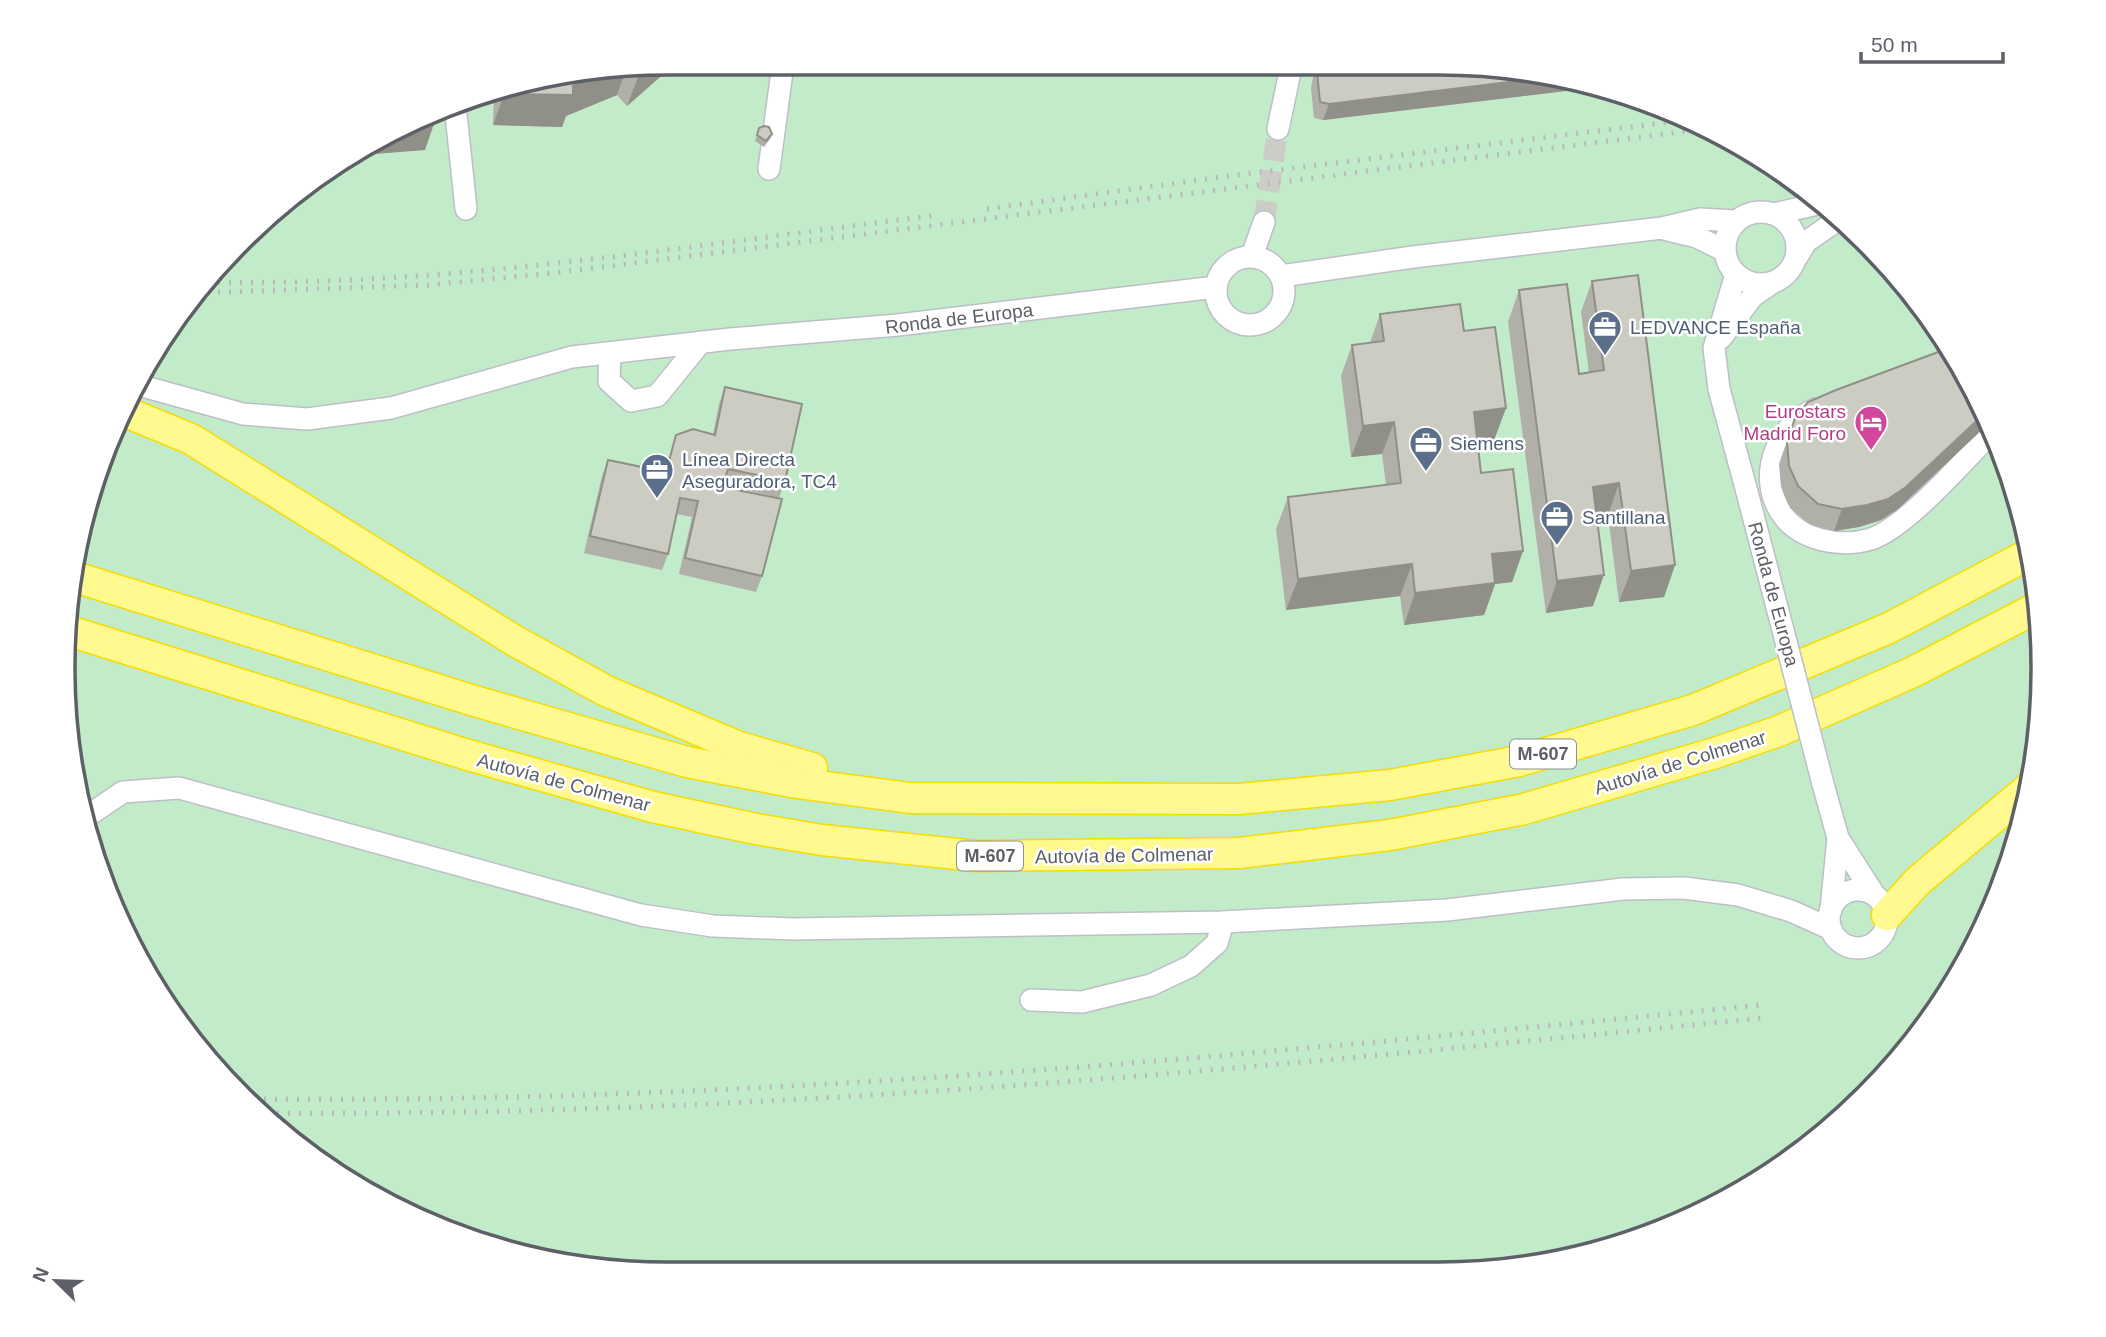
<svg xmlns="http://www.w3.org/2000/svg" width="2106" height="1337" viewBox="0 0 2106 1337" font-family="Helvetica,sans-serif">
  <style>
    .green { fill: #c1ebc9 }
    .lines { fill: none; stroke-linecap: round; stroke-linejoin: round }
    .minor-tunnel { stroke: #cccdc6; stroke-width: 21; stroke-dasharray: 21 10; stroke-linecap: butt }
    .minor-casing { stroke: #bebfc6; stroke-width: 24 }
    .highway-casing { stroke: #f8db00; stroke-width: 33 }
    .minor { stroke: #fff; stroke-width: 21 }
    .highway { stroke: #fff990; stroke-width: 30 }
    .rail { stroke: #b9b9bb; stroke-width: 5; stroke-dasharray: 2 9; stroke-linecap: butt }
    .minor-bridge-casing { stroke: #bebfc6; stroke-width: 24; stroke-linecap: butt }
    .minor-bridge { stroke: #fff; stroke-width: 21 }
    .wall { fill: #b0afa8 }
    .shaded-wall { fill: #908f88 }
    .building { fill: #cdccc3; stroke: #908f88; stroke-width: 2 }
    .labels { text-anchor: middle; stroke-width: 5; stroke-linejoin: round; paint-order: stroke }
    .shield { fill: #fff; stroke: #8e9095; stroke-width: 2 }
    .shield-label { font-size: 18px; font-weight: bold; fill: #5e6068 }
    .street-label { font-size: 19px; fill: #5e6068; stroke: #fff }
    .service-label { font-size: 19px; fill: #4e5e75; stroke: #fff; text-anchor: start }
    .hotel-label { font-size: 19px; fill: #b23c85; stroke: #fff; text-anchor: end }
    .rim { fill: none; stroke: #5e6068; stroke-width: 3.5 }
  </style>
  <rect width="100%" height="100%" fill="#f1f1e6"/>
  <path class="green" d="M669 63 1516 68 1669 109 1806 188 1893 270 1962 366 2011 474 2038 590 2042 709 2022 826 1980 937 1918 1037 1836 1124 1740 1193 1595 1253 1477 1273 590 1269 436 1228 300 1149 165 1005 84 826 63 668 95 473 188 300 332 165 474 95Z"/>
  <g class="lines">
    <path class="minor-tunnel" d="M1264 222 1278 129"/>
    <defs>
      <g id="minor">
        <path d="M455 105 466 209"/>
        <path d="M1278 129 1291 67"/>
        <path d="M769 169 783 64"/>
        <circle cx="1761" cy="248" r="36"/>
        <path d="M1774 214 1822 203"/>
        <path d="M1664 229 1697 237 1725 251"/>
        <path d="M1252 256 1264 222"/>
        <path d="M1797 257 1806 242 1839 219"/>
        <circle cx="1250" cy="291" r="34"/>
        <path d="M1736 274 1714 348 1719 389 1747 492"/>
        <path d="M1281 276 1413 257 1662 228 1700 219 1736 221"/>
        <path d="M1721 338 1753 296 1772 283"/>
        <path d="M610 353 609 381 631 401 657 396 701 342"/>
        <path d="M142 386 243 414 307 419 391 408 572 357 730 339 898 325 1216 287"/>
        <path d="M1816 409C1778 424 1757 474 1780 511 1798 541 1841 548 1871 539 1907 527 1964 460 1992 432"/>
        <path d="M1823 784 1838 838 1873 893"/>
        <path d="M83 819 123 792 179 788 641 915 713 926 793 929 1223 922 1447 910 1623 889 1684 888 1738 895 1791 911 1831 929"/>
        <circle cx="1858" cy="919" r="29"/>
        <path d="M1831 910 1838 838"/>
        <path d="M1031 1000 1082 1002 1151 985 1191 966 1217 943 1223 922"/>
      </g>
      <g id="highway">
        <path d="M128 413 191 439 515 641 606 691 739 747 812 768"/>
        <path d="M78 578 478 702 687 762 797 783 910 798 1239 799 1390 785 1519 761 1693 710 1889 628 2029 554"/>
        <path d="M69 631 468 755 653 807 756 829 822 840 976 856 1239 853 1390 835 1524 809 1715 753 1779 731 1913 672 2038 607"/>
        <path d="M1887 915 1918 881 2028 789"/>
      </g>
    </defs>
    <use href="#minor" class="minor-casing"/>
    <use href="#highway" class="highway-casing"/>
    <use href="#minor" class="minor"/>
    <use href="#highway" class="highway"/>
    <g class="rail">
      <path d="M987 209 1221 177 1688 120"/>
      <path d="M207 282C451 287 697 244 939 215"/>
      <path d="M196 293 427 285 554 273 1704 129"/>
      <path d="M253 1099C757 1104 1260 1054 1761 1005"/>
      <path d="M266 1113C767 1117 1265 1067 1763 1018"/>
    </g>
    <defs>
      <path id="minor-bridge" d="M1747 492 1823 784"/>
    </defs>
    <use href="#minor-bridge" class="minor-bridge-casing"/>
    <use href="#minor-bridge" class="minor-bridge"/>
  </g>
  <g class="wall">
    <path d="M668 63H676L627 106 617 95 566 116 562 127 493 125 494 92Z"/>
    <path d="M1315 67 1516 68 1590 88 1323 120 1314 118 1311 88Z"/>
    <path d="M759 128 772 134 770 139 764 147 755 141Z"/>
    <path d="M1592 281 1675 565 1664 597 1619 602 1608 515 1596 516 1593 606 1546 613 1508 322 1519 290 1579 374 1589 373 1581 312Z"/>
    <path d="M1380 314 1464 331 1506 408 1494 440 1478 442 1481 473 1523 551 1512 582 1495 584 1484 615 1404 625 1400 596 1286 610 1276 529 1288 497 1386 485 1382 454 1351 457 1341 376 1352 345 1370 343Z"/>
    <path d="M1962 366 1988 424 1898 509 1881 520 1859 527 1834 531 1811 525 1790 508 1781 487 1779 464 1795 418Z"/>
    <path d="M725 387 785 481 779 498 723 485 722 487 762 576 756 592 679 574 692 517 677 514 668 554 662 570 584 553 602 476 608 460 665 472 676 435 713 434 719 404Z"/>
  </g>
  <g class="shaded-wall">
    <path d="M668 63H676L627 106 639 75 648 66Z"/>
    <path d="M626 70 617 95 566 116 562 127 493 125 504 94 573 86 603 74Z"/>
    <path d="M1550 77 1590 88 1323 120 1329 104Z"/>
    <path d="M436 118 425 150 350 156 425 119Z"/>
    <path d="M1506 408 1494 440 1462 444 1474 412Z"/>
    <path d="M1984 414 1988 424 1898 509 1881 520 1859 527 1834 531 1842 509Z"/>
    <path d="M1394 422 1382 454 1351 457 1363 426Z"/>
    <path d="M1619 483 1608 515 1581 518 1593 487Z"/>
    <path d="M1523 551 1512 582 1495 584 1484 615 1404 625 1415 593 1492 554Z"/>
    <path d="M1412 564 1400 596 1286 610 1298 579Z"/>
    <path d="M1675 565 1664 597 1619 602 1631 571Z"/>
    <path d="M1604 575 1593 606 1546 613 1557 581Z"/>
  </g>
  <g class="building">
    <path d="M648 66 639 75 633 69Z"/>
    <path d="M1318 67 1516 68 1550 77 1329 104 1320 102 1317 72Z"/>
    <path d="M603 74 573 86V95L504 94V90Z"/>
    <path d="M436 114V118L425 119Z"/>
    <path d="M764 126 769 127 772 134 766 141 757 135 759 128Z"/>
    <path d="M1638 275 1675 565 1631 571 1619 483 1593 487 1604 575 1557 581 1519 290 1567 284 1579 374 1604 370 1592 281Z"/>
    <path d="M1460 304 1464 331 1495 327 1506 408 1474 412 1481 473 1513 469 1523 551 1492 554 1495 583 1415 593 1412 564 1298 579 1288 497 1401 483 1394 422 1363 426 1352 345 1384 341 1380 314Z"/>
    <path d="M1949 348 1962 366 1984 414 1906 487 1888 499 1867 505 1842 509 1818 504 1798 486 1789 466 1787 442 1795 418 1808 402 1836 390Z"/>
    <path d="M725 387 802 404 785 481 728 469 722 487 782 499 762 576 685 558 698 501 680 498 668 554 590 536 608 460 666 472 676 435 693 429 715 435Z"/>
  </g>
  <defs>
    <symbol id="office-pin" viewBox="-11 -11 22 30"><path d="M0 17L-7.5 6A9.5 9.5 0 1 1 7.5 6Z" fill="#5c6f8a" stroke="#fff"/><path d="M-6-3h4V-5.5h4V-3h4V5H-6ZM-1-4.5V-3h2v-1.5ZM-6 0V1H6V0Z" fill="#fff"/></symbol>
    <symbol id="hotel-pin" viewBox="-11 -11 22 30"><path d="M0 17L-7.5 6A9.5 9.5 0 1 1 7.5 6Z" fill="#d1479c" stroke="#fff"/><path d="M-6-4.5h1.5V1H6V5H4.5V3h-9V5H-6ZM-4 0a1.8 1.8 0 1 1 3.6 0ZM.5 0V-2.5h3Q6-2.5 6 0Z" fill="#fff"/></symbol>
  </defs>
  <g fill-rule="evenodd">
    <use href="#office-pin" x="1586" y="308" width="38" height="52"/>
    <use href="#hotel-pin" x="1852" y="403" width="38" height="52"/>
    <use href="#office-pin" x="1407" y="424" width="38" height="52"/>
    <use href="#office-pin" x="638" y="451" width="38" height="52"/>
    <use href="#office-pin" x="1538" y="498" width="38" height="52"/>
  </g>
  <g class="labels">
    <g class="shield">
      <rect x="1510" y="739.5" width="66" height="29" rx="5"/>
      <rect x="957" y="841.5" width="66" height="29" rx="5"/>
    </g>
    <g class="shield-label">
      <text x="1543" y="760">M-607</text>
      <text x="990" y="862">M-607</text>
    </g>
    <g class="street-label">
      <text transform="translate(959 318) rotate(-7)" y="7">Ronda de Europa</text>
      <text transform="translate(1774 594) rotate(75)" y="7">Ronda de Europa</text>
      <text transform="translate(1680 762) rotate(-17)" y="7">Autovía de Colmenar</text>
      <text transform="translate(564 782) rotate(15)" y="7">Autovía de Colmenar</text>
      <text transform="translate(1124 855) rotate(-1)" y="7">Autovía de Colmenar</text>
    </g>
    <g class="service-label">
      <text x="1630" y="334">LEDVANCE España</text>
      <text x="1450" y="450">Siemens</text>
      <text x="682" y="466">Línea Directa<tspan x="682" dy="22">Aseguradora, TC4</tspan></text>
      <text x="1582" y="524">Santillana</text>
    </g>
    <g class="hotel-label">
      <text x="1846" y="418">Eurostars<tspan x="1846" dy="22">Madrid Foro</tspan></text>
    </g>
  </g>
  <path d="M0 0H2106V1337H0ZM668 75H1438A593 593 0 0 1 2031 668V669A593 593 0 0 1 1438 1262H668A593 593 0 0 1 75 669V668A593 593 0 0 1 668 75Z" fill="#fff" fill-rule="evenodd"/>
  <path class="rim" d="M668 75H1438A593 593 0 0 1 2031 668V669A593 593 0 0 1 1438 1262H668A593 593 0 0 1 75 669V668A593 593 0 0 1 668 75Z"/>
  <g transform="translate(56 1281) rotate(293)" stroke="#ffffff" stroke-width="5" paint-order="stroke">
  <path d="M0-5L12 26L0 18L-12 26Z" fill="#5e6068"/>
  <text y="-10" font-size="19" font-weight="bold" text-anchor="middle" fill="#5e6068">N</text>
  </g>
  <path d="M1861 52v10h142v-10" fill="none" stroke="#5e6068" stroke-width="3.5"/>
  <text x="1871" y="52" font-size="21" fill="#5e6068" stroke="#ffffff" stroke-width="5" paint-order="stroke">50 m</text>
</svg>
